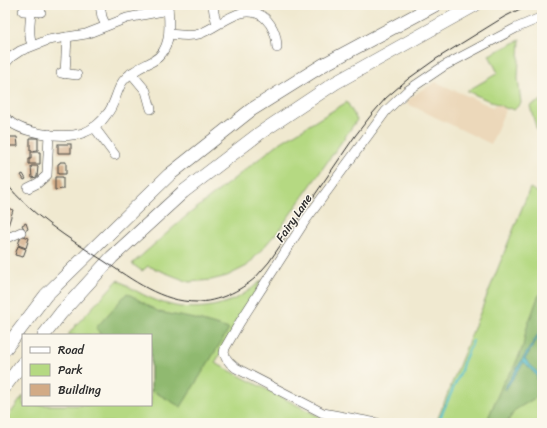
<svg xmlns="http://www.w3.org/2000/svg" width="547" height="428" viewBox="0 0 547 428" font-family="Sriracha,sans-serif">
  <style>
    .built { fill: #ecd8ba }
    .green { fill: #b5d982; stroke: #708256 }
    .forest { fill: #90b970; stroke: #5e724e }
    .water { fill: #51bdcb; stroke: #3e747b }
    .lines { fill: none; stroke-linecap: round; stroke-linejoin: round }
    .stream { stroke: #51bdcb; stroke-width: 2 }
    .building { fill: #d2ab86 }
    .minor-casing { stroke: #494844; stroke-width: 10 }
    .highway-casing { stroke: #494844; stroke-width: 14 }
    .minor { stroke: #fff; stroke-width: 9 }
    .highway { stroke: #fff; stroke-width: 13 }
    .tram { stroke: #2b2b2b; stroke-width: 1 }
    .labels { text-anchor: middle; stroke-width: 3; stroke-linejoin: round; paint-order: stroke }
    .street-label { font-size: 12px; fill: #2b2b2b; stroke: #fbf7ec }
  </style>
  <rect width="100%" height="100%" fill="#fbf7ec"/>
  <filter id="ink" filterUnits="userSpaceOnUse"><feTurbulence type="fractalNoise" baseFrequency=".025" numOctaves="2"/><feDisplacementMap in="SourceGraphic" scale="8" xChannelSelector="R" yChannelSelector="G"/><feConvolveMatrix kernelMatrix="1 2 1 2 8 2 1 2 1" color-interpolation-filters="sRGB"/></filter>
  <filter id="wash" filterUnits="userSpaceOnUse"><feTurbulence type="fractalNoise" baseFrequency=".012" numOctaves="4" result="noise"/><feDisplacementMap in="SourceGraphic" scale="16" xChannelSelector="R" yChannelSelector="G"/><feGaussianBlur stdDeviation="0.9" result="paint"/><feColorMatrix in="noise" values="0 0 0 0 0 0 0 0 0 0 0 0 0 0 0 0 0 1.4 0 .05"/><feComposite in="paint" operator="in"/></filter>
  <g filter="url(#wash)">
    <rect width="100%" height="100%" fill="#f0e9d0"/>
    <path class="built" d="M436 82 492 107 498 105 506 108 491 144 408 104 407 101 421 90Z"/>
    <g class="green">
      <path d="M520 40 518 78 521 103 514 110 509 108 508 109 467 91 498 73 489 55Z"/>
      <path d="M542 100V148L530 106Z"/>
      <path d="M347 102 357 120 279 230 247 266 227 276 211 280 189 282 148 266 142 271 132 264 184 218 278 144Z"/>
      <path d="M530 188 542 195V423H436Z"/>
      <path d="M118 280C134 290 152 301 171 305 193 311 223 307 242 295 249 291 256 285 262 280L215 363 322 418 320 423H5V421L23 396V405H151V335H68L75 326Z"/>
    </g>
    <g class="forest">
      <path d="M542 291V399L535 398 515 410 507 423H486L503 383 514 367 523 346 526 330 538 297Z"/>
      <path d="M127 293 159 312 195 319 229 329 181 407 151 390V335H101L96 328Z"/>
    </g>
    <path class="water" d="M542 328V331L525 359 538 373 542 392 536 375 524 362 505 390 504 389Z"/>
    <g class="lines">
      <path class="stream" d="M439 423 441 416 456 382 461 371 463 363 473 341"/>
    </g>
    <g id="blocks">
      <g class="building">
        <path d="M6 137H17L18 146H6Z"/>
        <path d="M30 138H38V150L30 151Z"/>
        <rect x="58" y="144" width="13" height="9"/>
        <path d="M31 152H40V164H29V159H31Z"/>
        <path d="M60 162H66V174H58V164L60 163Z"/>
        <path d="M31 166H38L37 177 32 178Z"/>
        <path d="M23 174 26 179 24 180 21 175Z"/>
        <path d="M55 177H63V189L55 190Z"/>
        <path d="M5 207 13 210 7 229 5 228Z"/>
        <path d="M26 223 28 229 25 231 22 225Z"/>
        <path d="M21 235 29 238 26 248 18 245Z"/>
        <path d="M18 246 26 249 23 257 15 255Z"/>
      </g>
    </g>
  </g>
  <g filter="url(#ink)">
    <use href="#blocks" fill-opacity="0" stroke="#494844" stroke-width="1"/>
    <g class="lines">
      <defs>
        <g id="minor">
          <path d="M100 5 102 17 106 26"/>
          <path d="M213 5 214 13 217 24"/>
          <path d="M23 11 41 12"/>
          <path d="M31 12C30 23 28 35 32 45"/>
          <path d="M169 34C179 35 189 37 199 34 220 27 243 0 265 18 273 26 277 36 277 48"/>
          <path d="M5 64 11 57 20 51 48 40 86 34 127 18 168 10"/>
          <path d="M61 73 77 75"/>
          <path d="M131 73 146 91 151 109"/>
          <path d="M65 74 67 37"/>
          <path d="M5 117C19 134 63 139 83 133 92 130 102 122 107 114 115 105 116 91 123 81 131 71 142 67 153 61 173 50 169 24 168 5"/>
          <path d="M94 127 115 155"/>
          <path d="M28 188 38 183 47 175 49 134"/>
          <path d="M5 235 10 237 21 232"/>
          <path d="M377 423 323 413 236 368 230 363 226 358 224 353 225 348 240 322 305 221 386 111 407 91 444 66 516 28 542 17"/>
        </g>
        <g id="highway">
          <path d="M44 335 61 313 112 257 183 192 260 133 335 83 475 5"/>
          <path d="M5 349 46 295 169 175 251 110 323 65 435 5"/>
          <path d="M5 386 23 363"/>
        </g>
      </defs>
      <use href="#minor" class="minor-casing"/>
      <use href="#highway" class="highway-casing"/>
      <use href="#minor" class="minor"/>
      <use href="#highway" class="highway"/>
      <path class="tram" d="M5 182C32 216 68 238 104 261 133 280 161 302 197 302 217 302 240 291 255 278 260 273 264 267 269 262L355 136 372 114 386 98 408 79 436 59 504 17 528 5"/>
    </g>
  </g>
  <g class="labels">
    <g class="street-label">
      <text transform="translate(294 218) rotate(-56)" y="4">Fairy Lane</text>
    </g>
  </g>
  <rect width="547" height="428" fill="none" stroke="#fbf7ec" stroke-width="20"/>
  <rect x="22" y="334" width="130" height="72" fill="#fbf7ec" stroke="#a8a59f"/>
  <rect x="30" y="347" width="20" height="6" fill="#ffffff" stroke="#a8a59f"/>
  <text x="58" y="354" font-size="12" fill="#2b2b2b">Road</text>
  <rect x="30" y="364" width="20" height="12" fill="#b5d982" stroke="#a8a59f"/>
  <text x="58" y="374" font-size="12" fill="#2b2b2b">Park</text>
  <rect x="30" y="384" width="20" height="12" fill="#d2ab86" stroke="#a8a59f"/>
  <text x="58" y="394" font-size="12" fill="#2b2b2b">Building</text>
</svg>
